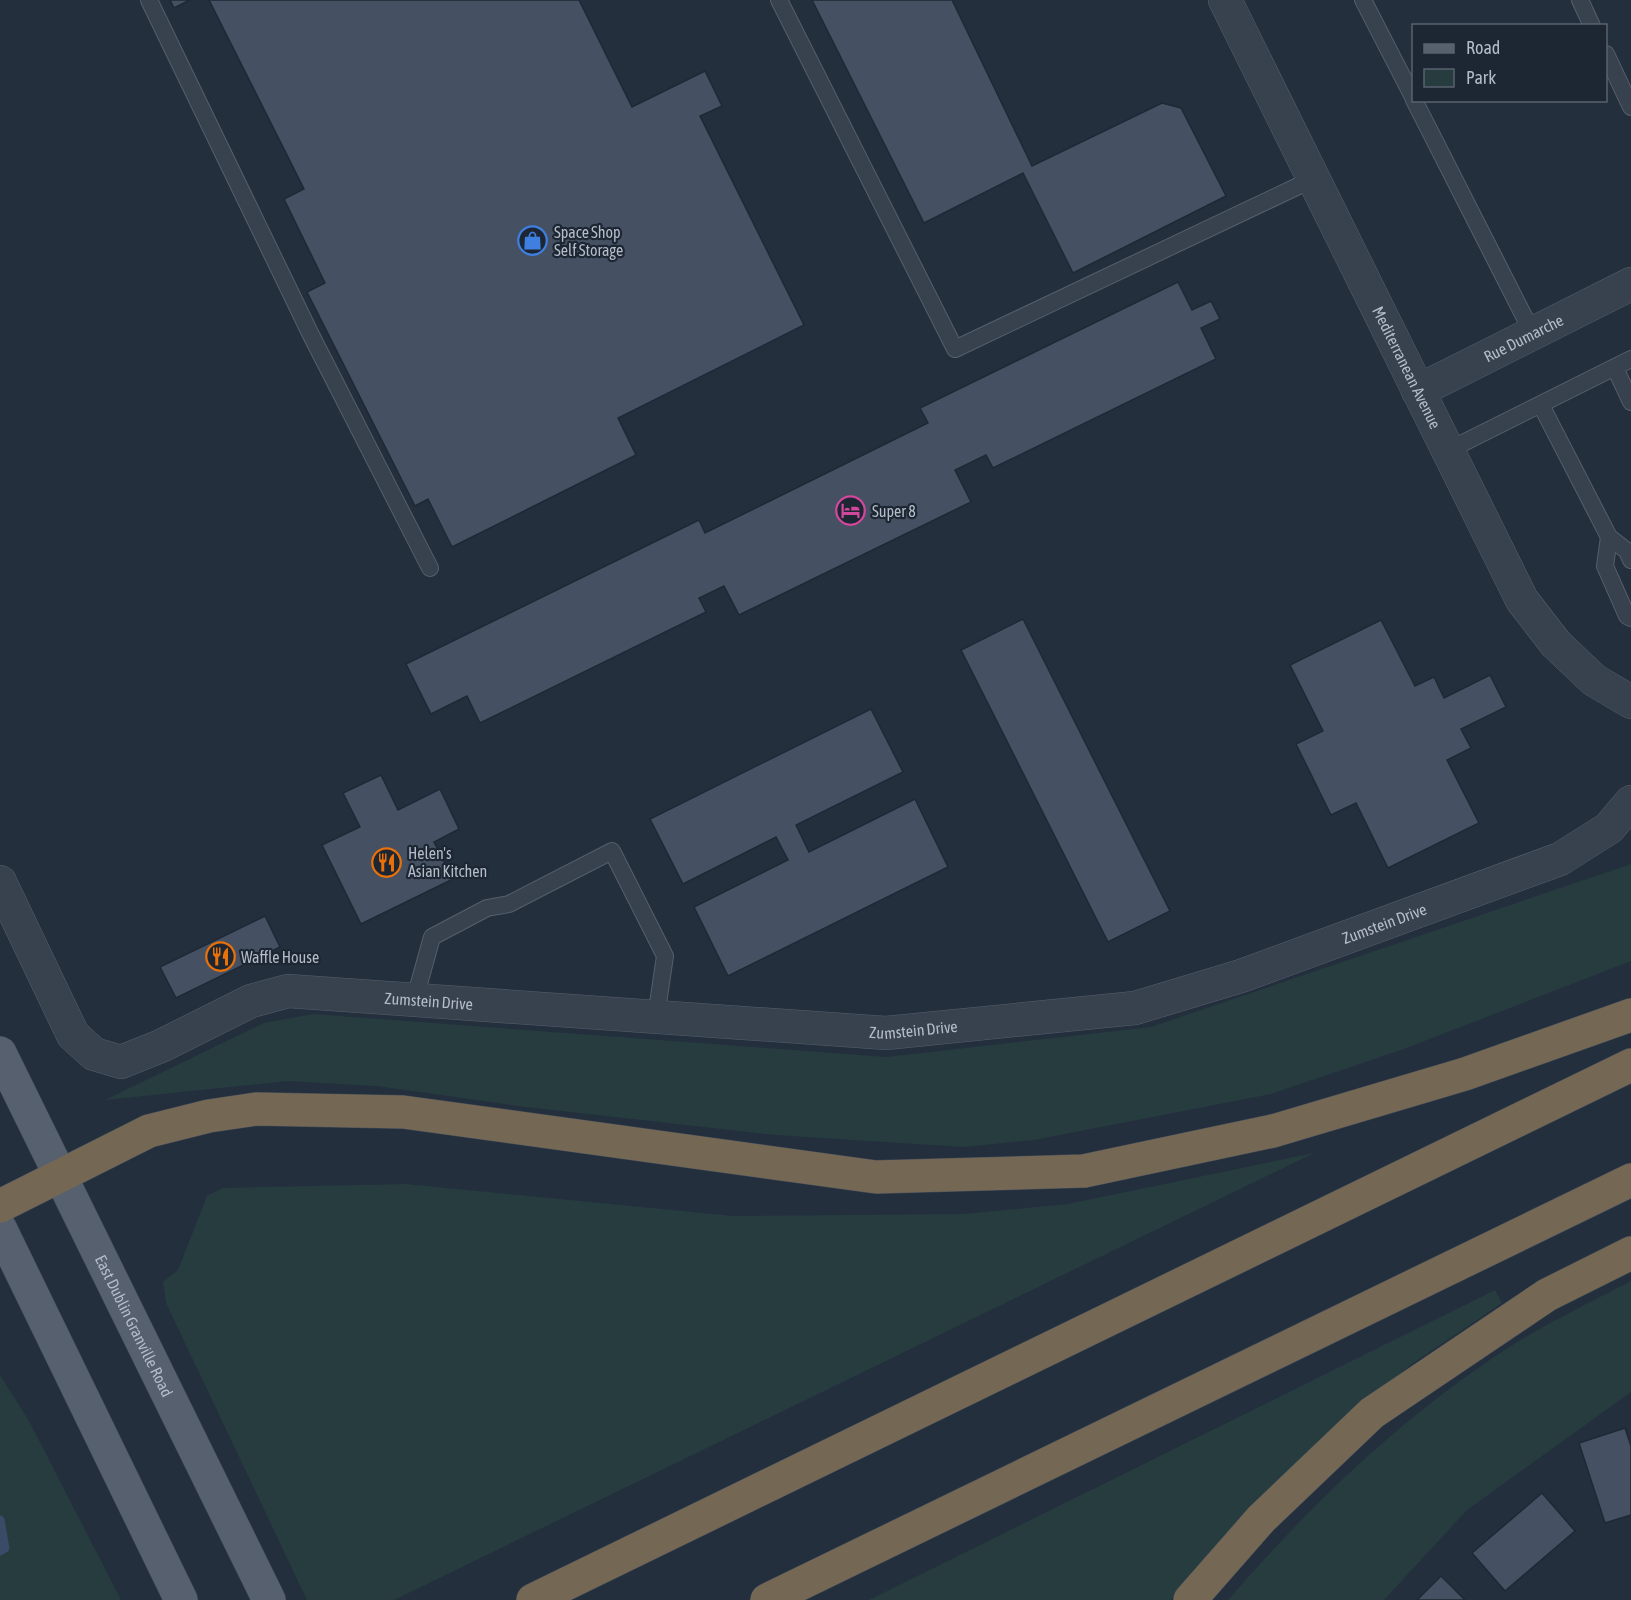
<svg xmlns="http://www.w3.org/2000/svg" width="1631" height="1600" viewBox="0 0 1631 1600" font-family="'Asap Condensed',sans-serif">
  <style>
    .green { fill: #263c3f }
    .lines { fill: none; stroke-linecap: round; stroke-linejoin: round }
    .stream { stroke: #394c67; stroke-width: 9 }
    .building { fill: #455162; stroke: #1f2835; stroke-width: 1.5 }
    .lane-casing { stroke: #565f6c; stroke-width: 18 }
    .street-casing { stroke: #565f6c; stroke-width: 34 }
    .primary-casing { stroke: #414a57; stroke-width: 34 }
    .highway-casing { stroke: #434c59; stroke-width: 34 }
    .lane { stroke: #38414e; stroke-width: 16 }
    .street { stroke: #38414e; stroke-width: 33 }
    .primary { stroke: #56606e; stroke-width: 33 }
    .highway { stroke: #746855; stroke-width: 33 }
    .labels { text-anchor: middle; stroke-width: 4.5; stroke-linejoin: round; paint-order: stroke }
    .poi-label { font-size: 16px; fill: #b4bcc9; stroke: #1d2633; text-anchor: start }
    .street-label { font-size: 16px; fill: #b4bcc9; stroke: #1d2633 }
  </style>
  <rect width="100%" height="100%" fill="#242f3e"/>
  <g class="green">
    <path d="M1631 864V961L1404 1049 1271 1094 1034 1140 963 1147 776 1135 526 1107 377 1086 288 1081 105 1100 264 1023 313 1014 886 1057 1151 1027Z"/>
    <path d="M1314 1153 394 1600H307L166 1303 163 1282 178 1270 207 1196 223 1188 406 1184 733 1216 963 1214 1068 1204Z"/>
    <path d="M1631 1281V1392L1467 1510 1384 1600H1228C1310 1506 1395 1423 1500 1353 1541 1326 1587 1304 1631 1281Z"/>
    <path d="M1495 1290 1502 1303 1412 1364 1348 1416 1202 1562 1171 1600H869Z"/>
    <path d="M0 1375 29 1421 121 1600H0Z"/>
  </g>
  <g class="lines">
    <path class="stream" d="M0 1520 5 1548 0 1551"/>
  </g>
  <g class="building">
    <path d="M170 0H190L174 8Z"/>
    <path d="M209 0H579L632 107 705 71 722 106 700 116 804 325 618 418 636 455 452 547 428 499 415 506 307 292 325 283 284 199 304 189Z"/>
    <path d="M812 0H952L1032 166 1162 103 1181 108 1226 196 1073 273 1023 173 924 223Z"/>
    <path d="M1178 282 1192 310 1211 301 1220 319 1201 328 1216 359 993 468 986 455 955 470 971 502 739 615 724 586 699 598 706 612 480 723 467 696 431 714 406 664 699 520 705 533 928 423 920 408Z"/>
    <path d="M1023 619 1170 911 1108 942 961 650Z"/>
    <path d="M1381 620 1415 686 1434 677 1444 698 1490 675 1506 707 1461 729 1471 748 1447 760 1479 823 1388 868 1356 803 1331 815 1296 744 1323 731 1290 665Z"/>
    <path d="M871 709 903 772 796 825 809 852 915 799 948 867 728 976 694 907 788 860 776 837 683 884 650 819Z"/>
    <path d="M381 775 398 810 440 789 459 829 434 842 453 879 361 924 322 845 360 827 343 793Z"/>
    <path d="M265 916 280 947 176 998 160 967Z"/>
    <path d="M1625 1428 1631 1446V1515L1605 1523 1579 1443Z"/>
    <path d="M1542 1493 1575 1531 1505 1591 1472 1553Z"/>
    <path d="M1441 1576 1465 1600H1417Z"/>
  </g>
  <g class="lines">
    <defs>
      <g id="lane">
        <path d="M149 0 311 335 430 568"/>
        <path d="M779 0 955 349 1313 179"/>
        <path d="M1363 0 1414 99"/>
        <path d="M1580 0 1592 26"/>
        <path d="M1606 54 1631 107"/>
        <path d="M1414 100 1533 334"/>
        <path d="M1615 368 1631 402"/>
        <path d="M1541 405 1609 537"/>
        <path d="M1447 451 1631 359"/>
        <path d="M1631 560 1627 551 1609 537 1605 566 1627 616 1631 618"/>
        <path d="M415 998 432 937 487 908 509 904 612 851 665 956 656 1017"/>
      </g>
      <g id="street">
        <path id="s1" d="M1225 0 1522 600 1556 644 1594 680 1631 702"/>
        <path id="s2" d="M1418 391 1631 284"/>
        <path id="s3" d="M0 882 73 1035 94 1054 121 1062 161 1046 251 1001 288 991 886 1033 1135 1008 1241 976 1560 859 1609 828 1631 802"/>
      </g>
      <g id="primary">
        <path id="s4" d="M0 1053 269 1600"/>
        <path d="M0 1228 181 1600"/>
      </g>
      <g id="highway">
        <path d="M0 1206 149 1131 209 1116 256 1109 403 1112 876 1177 1084 1171 1273 1131 1465 1074 1631 1015"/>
        <path d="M533 1600 1631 1065"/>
        <path d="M767 1600 1631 1180"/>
        <path d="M1190 1600 1261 1519 1372 1413 1547 1295 1631 1253"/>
      </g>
    </defs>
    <use href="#lane" class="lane-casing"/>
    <use href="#street" class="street-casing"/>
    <use href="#primary" class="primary-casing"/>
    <use href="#highway" class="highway-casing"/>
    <use href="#lane" class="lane"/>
    <use href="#street" class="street"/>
    <use href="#primary" class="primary"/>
    <use href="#highway" class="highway"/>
  </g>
  <defs>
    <symbol id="shop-ring" viewBox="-11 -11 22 22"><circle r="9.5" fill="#1d2633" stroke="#3f7fe0" stroke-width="1.5"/><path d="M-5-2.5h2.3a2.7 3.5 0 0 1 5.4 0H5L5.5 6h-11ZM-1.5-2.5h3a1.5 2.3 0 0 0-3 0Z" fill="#3f7fe0"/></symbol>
    <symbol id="hotel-ring" viewBox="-11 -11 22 22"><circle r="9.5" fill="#1d2633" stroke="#d1479c" stroke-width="1.5"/><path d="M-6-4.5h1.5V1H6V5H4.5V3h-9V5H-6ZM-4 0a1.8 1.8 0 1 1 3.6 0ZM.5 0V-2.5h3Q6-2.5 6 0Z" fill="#d1479c"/></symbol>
    <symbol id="restaurant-ring" viewBox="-11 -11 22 22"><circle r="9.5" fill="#1d2633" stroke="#e8710a" stroke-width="1.5"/><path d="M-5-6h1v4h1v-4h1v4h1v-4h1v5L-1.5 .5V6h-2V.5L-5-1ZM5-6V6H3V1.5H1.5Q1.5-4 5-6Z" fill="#e8710a"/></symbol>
  </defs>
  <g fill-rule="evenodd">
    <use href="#shop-ring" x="516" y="224" width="33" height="33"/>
    <use href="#hotel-ring" x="834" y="494" width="33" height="33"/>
    <use href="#restaurant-ring" x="370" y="846" width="33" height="33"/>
    <use href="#restaurant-ring" x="204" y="940" width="33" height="33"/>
  </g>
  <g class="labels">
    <g class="poi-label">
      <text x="554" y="238">Space Shop<tspan x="554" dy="18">Self Storage</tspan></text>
      <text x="872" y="517">Super 8</text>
      <text x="408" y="859">Helen's<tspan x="408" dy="18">Asian Kitchen</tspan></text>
      <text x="241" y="963">Waffle House</text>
    </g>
    <g class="street-label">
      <text dy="6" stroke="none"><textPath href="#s2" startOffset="118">Rue Dumarche</textPath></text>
      <text dy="6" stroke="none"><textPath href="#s1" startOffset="410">Mediterranean Avenue</textPath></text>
      <text dy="6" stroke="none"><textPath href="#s3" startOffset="1521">Zumstein Drive</textPath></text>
      <text dy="6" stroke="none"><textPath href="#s3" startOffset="549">Zumstein Drive</textPath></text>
      <text dy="6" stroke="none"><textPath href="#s3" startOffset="1035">Zumstein Drive</textPath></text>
      <text dy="6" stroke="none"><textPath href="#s4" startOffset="304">East Dublin Granville Road</textPath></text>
    </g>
  </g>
  <rect x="1412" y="24" width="195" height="78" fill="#1d2633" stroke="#59626f" stroke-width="1.5"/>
  <rect x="1424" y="44" width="30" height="9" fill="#56606e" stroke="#59626f" stroke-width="1.5"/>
  <text x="1466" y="54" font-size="18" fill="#b4bcc9">Road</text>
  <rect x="1424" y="69" width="30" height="18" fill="#263c3f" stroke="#59626f" stroke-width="1.5"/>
  <text x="1466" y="84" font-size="18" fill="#b4bcc9">Park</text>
</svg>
